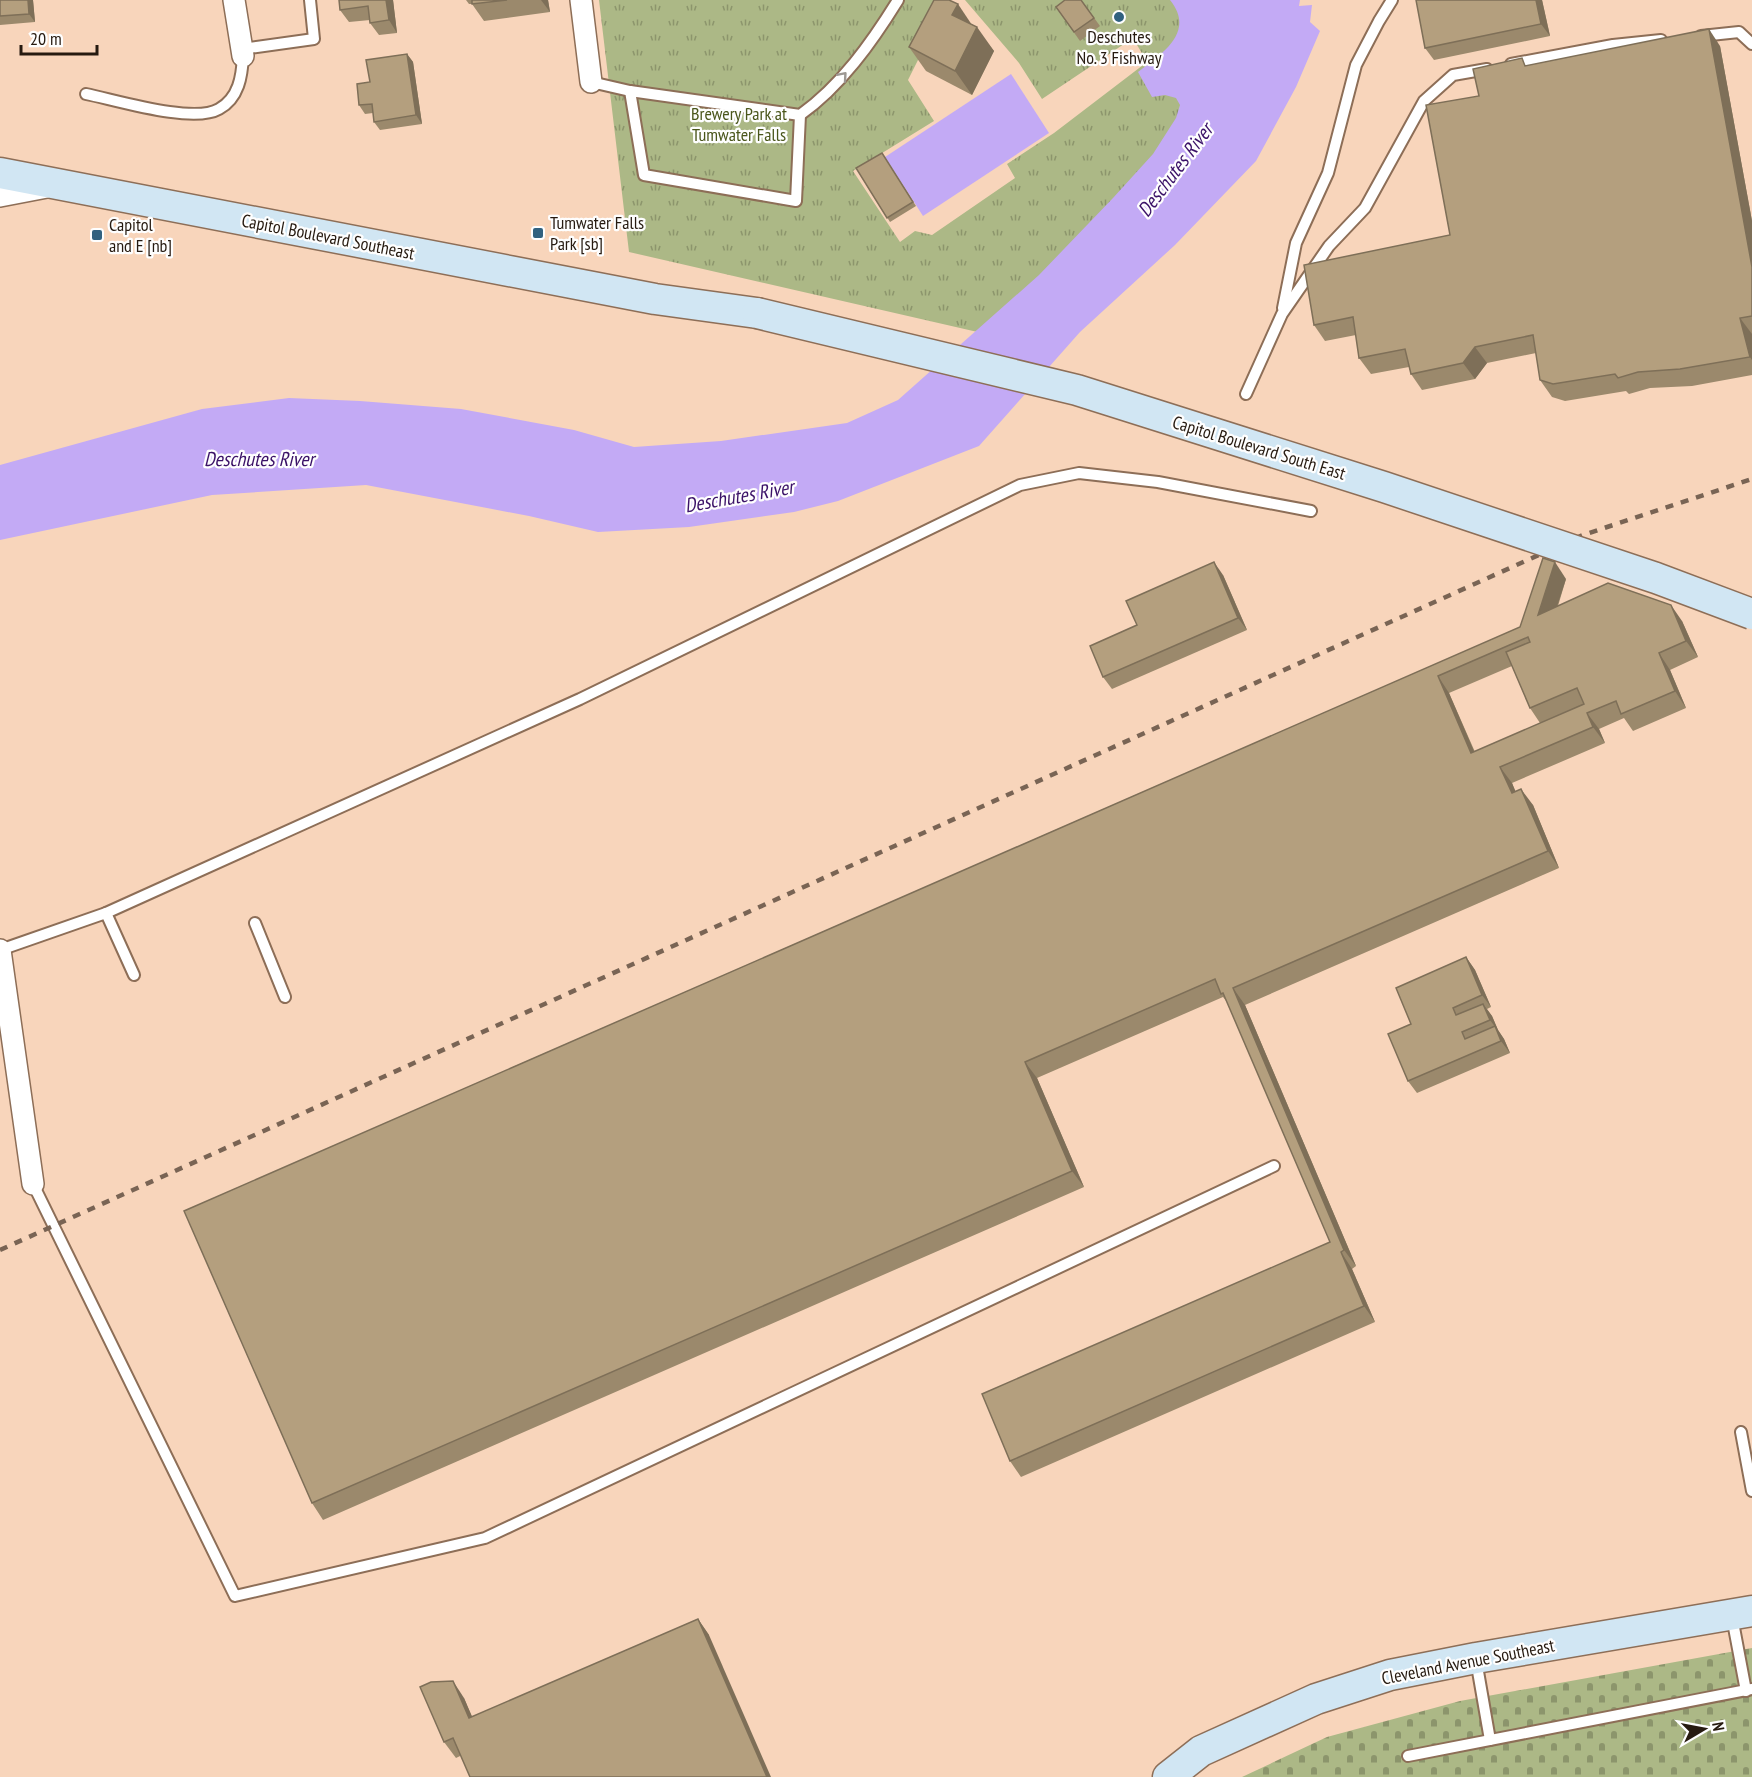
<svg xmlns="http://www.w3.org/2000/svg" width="1752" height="1777" viewBox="0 0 1752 1777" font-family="'PT Sans Narrow',sans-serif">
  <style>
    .cemetery { fill: url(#cemetery-stones) }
    .park { fill: url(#park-tufts) }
    .water { fill: #c3aaf5 }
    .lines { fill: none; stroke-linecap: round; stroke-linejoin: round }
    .lane-casing { stroke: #8d6e57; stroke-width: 14 }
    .street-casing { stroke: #8d6e57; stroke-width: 24 }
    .secondary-casing { stroke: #8d6e57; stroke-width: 33 }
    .lane { stroke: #fff; stroke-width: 10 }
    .street { stroke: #fff; stroke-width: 21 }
    .secondary { stroke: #d1e6f3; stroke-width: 30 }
    .rail { stroke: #796454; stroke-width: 4.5; stroke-dasharray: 8 8; stroke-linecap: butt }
    .secondary-bridge-casing { stroke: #8d6e57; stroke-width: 33; stroke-linecap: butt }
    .secondary-bridge { stroke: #d1e6f3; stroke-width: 30 }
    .wall { fill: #9b896c; fill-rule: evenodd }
    .shaded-wall { fill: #7e6f58 }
    .building { fill: #b49f7e; stroke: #7e6f58; stroke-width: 1.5; fill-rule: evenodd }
    .oneway { stroke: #9d9893 }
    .poi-dot { fill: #31617f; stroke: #fefefe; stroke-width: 2 }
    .labels { text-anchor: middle; stroke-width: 4.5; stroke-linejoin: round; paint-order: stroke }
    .poi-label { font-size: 18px; fill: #261a10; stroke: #fefefe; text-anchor: start }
    .park-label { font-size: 18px; fill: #4a561b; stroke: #fefefe }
    .street-label { font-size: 18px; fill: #261a10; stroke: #fefefe }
    .water-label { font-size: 20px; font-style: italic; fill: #3b1268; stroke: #fefefe }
  </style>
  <defs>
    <pattern id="cemetery-stones" width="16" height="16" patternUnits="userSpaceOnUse" patternTransform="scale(1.5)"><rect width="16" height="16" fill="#acb886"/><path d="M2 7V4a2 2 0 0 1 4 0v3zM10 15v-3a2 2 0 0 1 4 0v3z" fill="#8c956c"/></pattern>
    <pattern id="park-tufts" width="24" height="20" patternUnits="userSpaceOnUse" patternTransform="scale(1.5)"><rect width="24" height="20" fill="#acb886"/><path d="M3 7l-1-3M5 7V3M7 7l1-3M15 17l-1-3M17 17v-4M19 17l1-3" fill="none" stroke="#8c956c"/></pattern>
  </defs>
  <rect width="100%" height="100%" fill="#f8d5bb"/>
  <path class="cemetery" d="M1752 1648V1777H1242L1327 1737 1460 1701Z"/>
  <path class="park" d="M599 0H948L908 80 934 121 853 171 900 242 915 231 932 235 1015 178 1007 164 1054 133 1147 62 1133 38 1042 99 1019 63 965 0H1259L1221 109 1008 339 629 252Z"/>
  <g class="water">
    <path d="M1170 0H1300L1299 6 1312 5 1310 22 1320 31 1296 87 1256 161 1175 245 1080 332 979 446 838 501 794 512 689 527 598 532 529 516 366 485 212 495 0 540V465L202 409 289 398 360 401 461 409 574 430 634 447 721 441 847 423 898 400 1039 275 1113 198 1153 154 1176 118 1180 105 1176 98 1165 95 1152 97 1138 72C1162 54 1196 32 1170 0Z"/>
    <path d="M1011 74 1049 133 923 216 885 157Z"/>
  </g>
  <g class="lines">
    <defs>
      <g id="lane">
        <path d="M1701 36 1739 32 1752 44"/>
        <path d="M242 49 314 39 310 0"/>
        <path d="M1511 64 1613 45 1661 40"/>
        <path d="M591 82 630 91 800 115C841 86 872 42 898 0"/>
        <path d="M630 91 644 175 796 201 800 115"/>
        <path d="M86 94C116 100 193 124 219 109 239 98 242 76 243 56"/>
        <path d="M1283 308 1296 243 1328 173 1356 65 1379 21 1392 0"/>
        <path d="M1246 394 1282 314 1329 246 1365 208 1424 101 1453 75 1487 69"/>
        <path d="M106 913 134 975"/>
        <path d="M255 923 285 997"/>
        <path d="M0 950 106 913 580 699 1020 485 1079 473 1158 482 1311 511"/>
        <path d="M33 1184 235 1596 485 1538 1274 1166"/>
        <path d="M1741 1432 1752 1491"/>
        <path d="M1732 1617 1746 1691"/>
        <path d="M1476 1660 1490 1740"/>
        <path d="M1408 1756 1752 1689"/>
      </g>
      <g id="street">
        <path d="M234 0 243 56"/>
        <path d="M581 0 591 82"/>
        <path d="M0 196 47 187"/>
        <path d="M0 950 33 1184"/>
      </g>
      <g id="secondary">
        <path d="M0 173 655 299 757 313"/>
        <path d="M1168 1777 1201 1751 1316 1699 1390 1675 1476 1658 1752 1611"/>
      </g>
    </defs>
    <use href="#lane" class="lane-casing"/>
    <use href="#street" class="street-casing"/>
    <use href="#secondary" class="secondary-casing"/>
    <use href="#lane" class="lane"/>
    <use href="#street" class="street"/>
    <use href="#secondary" class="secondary"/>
    <path class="rail" d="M0 1250 1583 535 1752 479"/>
    <defs>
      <path id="secondary-bridge" d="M757 313 1077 390 1384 487 1656 578 1752 614"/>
    </defs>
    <use href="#secondary-bridge" class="secondary-bridge-casing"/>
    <use href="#secondary-bridge" class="secondary-bridge"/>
  </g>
  <g class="wall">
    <path d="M0 0H33L35 22 0 25Z"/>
    <path d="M339 0H393L397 33 379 35 370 23V20L349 22 340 10Z"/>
    <path d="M466 0H548L550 12 484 21 472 4H469Z"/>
    <path d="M1081 0 1100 26 1080 41 1056 7Z"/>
    <path d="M1416 0H1542L1550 36 1434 60 1425 48Z"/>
    <path d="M972 24 994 51 972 95 926 71 909 47Z"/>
    <path d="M1720 46 1752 221V375L1692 386 1650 388 1629 394 1626 391 1565 401 1552 397 1540 380 1536 353 1487 363 1475 379 1422 390 1411 374 1409 367 1371 374 1359 358 1356 335 1325 341 1314 325 1450 235 1479 96 1527 66Z"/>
    <path d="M407 54 413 62 422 124 380 130 374 122 373 113 365 114 359 105 370 82Z"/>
    <path d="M882 153 916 206 890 222 856 168Z"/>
    <path d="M1223 575 1247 630 1112 689 1103 677 1137 625Z"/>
    <path d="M1566 579 1558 606 1682 621 1698 657 1670 670 1686 708 1633 731 1624 718 1599 729 1605 743 1512 783 1515 791 1533 805 1559 868 1245 1005 1356 1266 1352 1269 1375 1322 1021 1477 1010 1461 1330 1242 1227 1002 1223 997 1037 1078 1084 1187 323 1520 312 1503 184 1211 1520 627ZM1512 666 1530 708 1540 723 1475 752 1449 693Z"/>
    <path d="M1466 957 1475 970 1491 1007 1487 1009 1492 1016 1498 1030 1504 1039 1510 1053 1417 1093 1408 1081 1411 1024Z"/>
    <path d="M698 1619 709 1635 456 1758 444 1742 464 1698 472 1717Z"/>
  </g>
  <g class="shaded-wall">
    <path d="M28 0H33L35 22 29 14Z"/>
    <path d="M386 0H393L397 33 389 20Z"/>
    <path d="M541 0H548L550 12Z"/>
    <path d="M1536 0H1542L1550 36 1541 24Z"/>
    <path d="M958 4 974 28 952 15Z"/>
    <path d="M977 27 994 51 972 95 955 71Z"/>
    <path d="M1709 29 1720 46 1752 221V267Z"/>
    <path d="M407 54 413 62 422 124 416 115Z"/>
    <path d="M1740 318 1752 334V360L1750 357Z"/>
    <path d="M1475 347 1487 363 1475 379 1463 363Z"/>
    <path d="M1214 562 1223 575 1247 630 1238 618Z"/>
    <path d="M1555 562 1566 579 1549 631 1538 615Z"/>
    <path d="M1671 605 1682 621 1698 657 1686 641Z"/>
    <path d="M1659 653 1670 670 1686 708 1675 691Z"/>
    <path d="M1438 676 1449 693 1482 770 1471 753Z"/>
    <path d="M1587 713 1599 729 1605 743 1593 727Z"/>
    <path d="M1500 767 1512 783 1523 809 1512 793Z"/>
    <path d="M1521 789 1533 805 1559 868 1548 851Z"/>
    <path d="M1466 957 1475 970 1491 1007 1482 995Z"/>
    <path d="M1233 988 1245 1005 1356 1266 1344 1250Z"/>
    <path d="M1483 1004 1492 1016 1498 1030 1504 1039 1510 1053 1501 1041 1496 1028 1490 1020Z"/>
    <path d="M1025 1062 1037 1078 1084 1187 1072 1171Z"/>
    <path d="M1341 1252 1352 1269 1375 1322 1364 1306Z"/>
    <path d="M698 1619 709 1635 771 1777H767Z"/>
    <path d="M453 1681 464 1698 480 1735 469 1718Z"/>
  </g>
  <g class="building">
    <path d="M0 0H28L29 14 0 16Z"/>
    <path d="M339 0H386L389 20 370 23 368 6 340 10Z"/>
    <path d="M472 0H507L472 4Z"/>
    <path d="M934 0H949L958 4 952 15 977 27 955 71 909 47Z"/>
    <path d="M1065 0H1081L1094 18 1074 32 1056 7Z"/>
    <path d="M1416 0H1536L1541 24 1425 48Z"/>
    <path d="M1709 29 1752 267V316L1740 318 1750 357 1680 369 1638 372 1618 378 1615 374 1553 384 1540 380 1533 335 1475 347 1463 363 1411 374 1405 349 1359 358 1353 317 1314 325 1304 265 1450 235 1426 105 1479 96 1473 69 1522 58 1525 66Z"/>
    <path d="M407 54 416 115 374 122 372 104 359 105 357 84 370 82 366 60Z"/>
    <path d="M882 153 913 202 887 218 856 168Z"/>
    <path d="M1543 558 1555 562 1538 615 1608 583 1671 605 1686 641 1659 653 1675 691 1621 714 1616 701 1587 713 1593 727 1500 767 1512 793 1521 789 1548 851 1233 988 1344 1250 1341 1252 1364 1306 1010 1461 982 1394 1330 1242 1223 993 1221 994 1215 979 1025 1062 1072 1171 312 1503 184 1211 1520 627ZM1528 637 1530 642 1506 652 1530 708 1577 688 1584 704 1471 753 1438 676Z"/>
    <path d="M1214 562 1238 618 1103 677 1090 646 1137 625 1126 601Z"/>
    <path d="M1466 957 1482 995 1453 1008 1456 1015 1483 1004 1490 1020 1462 1032 1465 1039 1495 1026 1501 1041 1408 1081 1388 1034 1411 1024 1396 988Z"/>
    <path d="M698 1619 767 1777H470L453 1738 444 1742 420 1687 431 1682 453 1681 469 1718Z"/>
  </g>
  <defs><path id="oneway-chevron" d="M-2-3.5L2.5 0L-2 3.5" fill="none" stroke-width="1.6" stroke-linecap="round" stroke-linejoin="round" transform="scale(1.5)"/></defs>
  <use class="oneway" href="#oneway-chevron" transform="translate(843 76) rotate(-49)"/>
  <g class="poi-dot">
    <circle cx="1119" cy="17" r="6"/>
    <rect x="532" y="227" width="12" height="12" rx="3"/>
    <rect x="91" y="229" width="12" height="12" rx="3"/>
  </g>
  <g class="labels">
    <g class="poi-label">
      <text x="1119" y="43" text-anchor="middle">Deschutes<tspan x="1119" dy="21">No. 3 Fishway</tspan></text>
      <text x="550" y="229">Tumwater Falls<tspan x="550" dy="21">Park [sb]</tspan></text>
      <text x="109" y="231">Capitol<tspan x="109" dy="21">and E [nb]</tspan></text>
    </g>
    <g class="park-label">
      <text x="739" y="120">Brewery Park at<tspan x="739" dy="21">Tumwater Falls</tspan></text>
    </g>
    <g class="street-label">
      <text transform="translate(328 237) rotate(11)" y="6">Capitol Boulevard Southeast</text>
      <text transform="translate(1259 448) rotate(17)" y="6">Capitol Boulevard South East</text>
      <text transform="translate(1468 1662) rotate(-11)" y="6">Cleveland Avenue Southeast</text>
    </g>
    <g class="water-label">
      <text transform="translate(1175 170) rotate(-53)" y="7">Deschutes River</text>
      <text x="259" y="466">Deschutes River</text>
      <text transform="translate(739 496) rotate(-10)" y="7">Deschutes River</text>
    </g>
  </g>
  <g transform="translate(1704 1729) rotate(80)" stroke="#fefefe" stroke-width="4.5" paint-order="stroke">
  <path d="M0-4.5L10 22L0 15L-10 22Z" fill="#261a10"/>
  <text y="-9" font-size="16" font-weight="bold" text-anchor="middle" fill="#261a10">N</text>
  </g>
  <path d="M21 45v9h76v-9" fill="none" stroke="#261a10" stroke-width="3"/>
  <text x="30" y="45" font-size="18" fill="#261a10" stroke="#fefefe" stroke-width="4.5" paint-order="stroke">20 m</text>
</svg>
